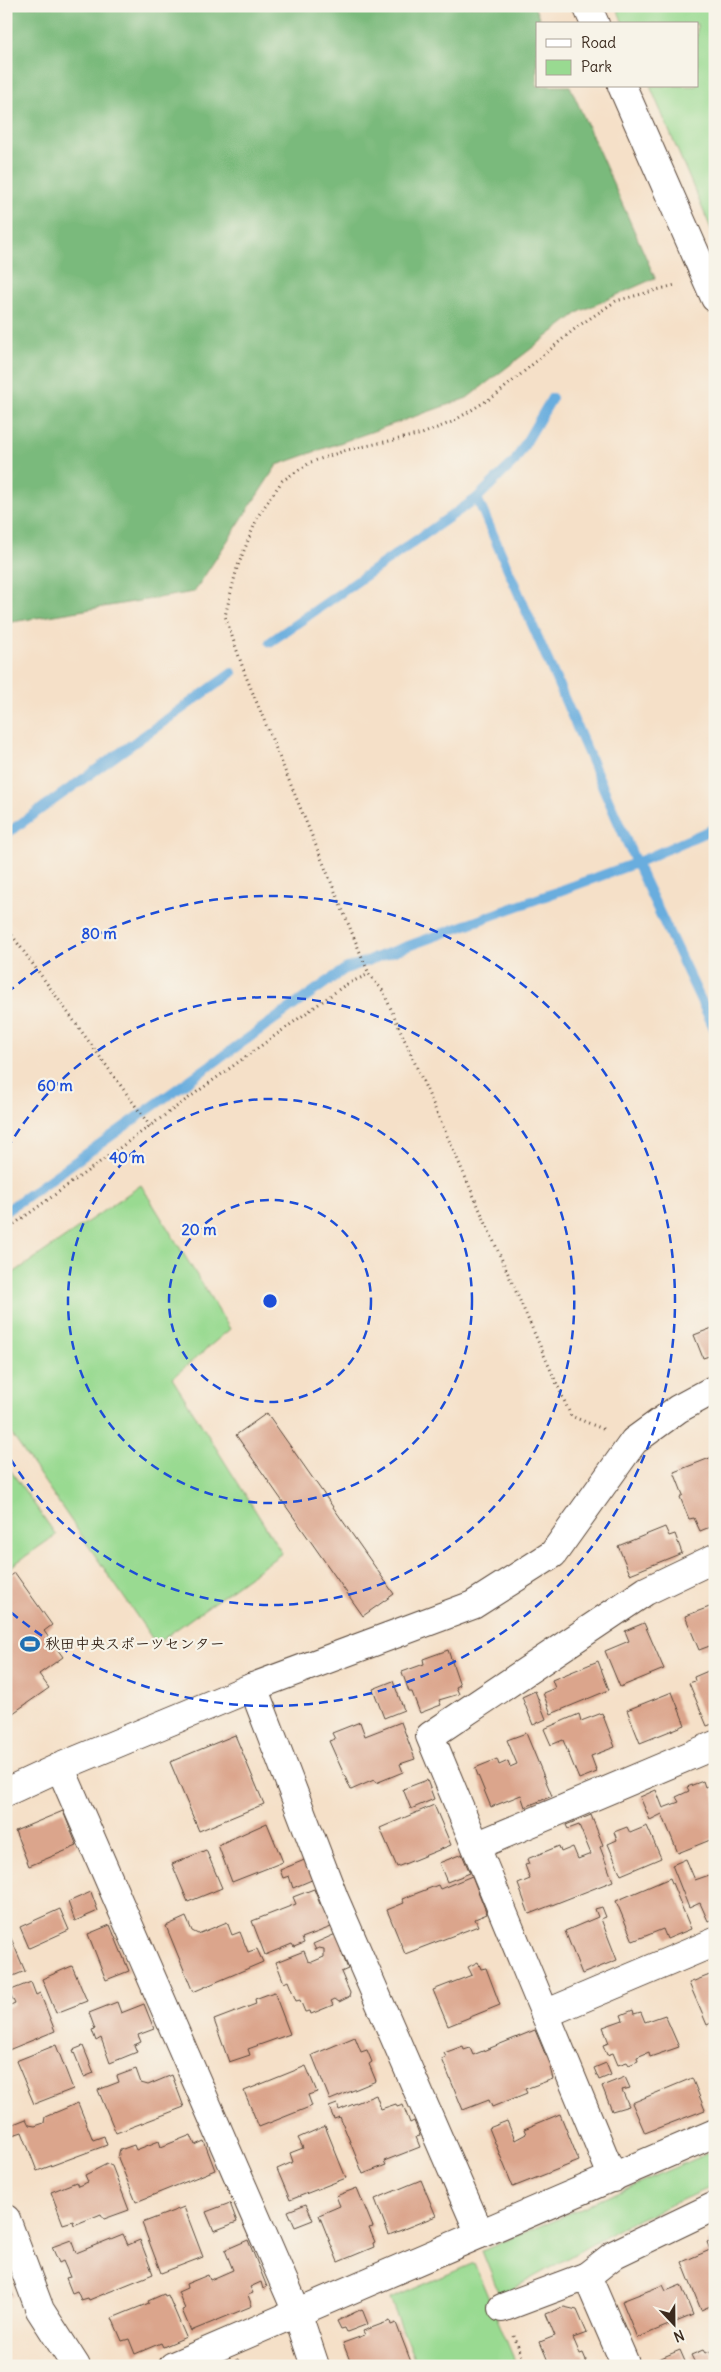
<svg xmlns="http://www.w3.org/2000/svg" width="721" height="2372" viewBox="0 0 721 2372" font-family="Delius,'Klee One',sans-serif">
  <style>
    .green { fill: #99da91; stroke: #6a8258 }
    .forest { fill: #7aba7b; stroke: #5a724c }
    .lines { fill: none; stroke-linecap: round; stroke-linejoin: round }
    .stream { stroke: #69adde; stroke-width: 10 }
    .building { fill: #dba58c }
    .minor-casing { stroke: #574538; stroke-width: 30 }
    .path { stroke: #574538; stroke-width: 3; stroke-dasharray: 1 4; stroke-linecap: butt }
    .minor { stroke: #fff; stroke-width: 28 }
    .ring { fill: none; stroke: #1d4ed8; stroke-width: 2.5; stroke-dasharray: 9 6 }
    .labels { text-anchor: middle; stroke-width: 4.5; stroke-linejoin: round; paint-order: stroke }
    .poi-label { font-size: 15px; font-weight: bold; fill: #3b2a1e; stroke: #f7f3e8; text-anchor: start }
    .centre { fill: #1d4ed8; stroke: #f7f3e8; stroke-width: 2.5 }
    .ring-label { font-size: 15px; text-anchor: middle; font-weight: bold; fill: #1d4ed8; stroke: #f7f3e8; stroke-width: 4.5; stroke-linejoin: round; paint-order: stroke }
  </style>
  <rect width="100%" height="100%" fill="#f7f3e8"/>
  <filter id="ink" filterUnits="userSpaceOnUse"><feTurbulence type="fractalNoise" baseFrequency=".02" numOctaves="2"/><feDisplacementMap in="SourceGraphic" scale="10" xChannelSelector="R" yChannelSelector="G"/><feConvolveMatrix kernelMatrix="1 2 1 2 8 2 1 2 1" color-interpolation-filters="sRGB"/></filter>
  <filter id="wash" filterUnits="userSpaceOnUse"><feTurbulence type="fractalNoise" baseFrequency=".0096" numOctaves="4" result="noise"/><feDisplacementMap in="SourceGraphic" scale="20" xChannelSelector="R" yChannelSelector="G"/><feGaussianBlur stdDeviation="1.12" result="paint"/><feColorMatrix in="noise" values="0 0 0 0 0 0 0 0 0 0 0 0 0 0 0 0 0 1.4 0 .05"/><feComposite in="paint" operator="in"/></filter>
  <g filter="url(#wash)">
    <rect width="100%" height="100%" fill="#f5e0c8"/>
    <g class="green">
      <path d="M616 6H715V238L650 86H697V24H623Z"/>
      <path d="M141 1185 230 1329 172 1378 282 1553 156 1644 6 1426V1278Z"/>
      <path d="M6 1464 56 1535 6 1570Z"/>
      <path d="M715 2150V2185L626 2225 500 2296 482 2251Z"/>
      <path d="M474 2263 517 2366H417L390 2299Z"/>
    </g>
    <path class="forest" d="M6 6H534L542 24H537V86H570L655 278 579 312 467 398 277 465 194 592 6 623Z"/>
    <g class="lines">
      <g class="stream">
        <path d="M552 398 515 461 477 498 636 863 715 1030"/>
        <path d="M270 642 477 498"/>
        <path d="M6 834 232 673"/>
        <path d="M6 1211 345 969 636 863 715 828"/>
      </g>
    </g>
    <g id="blocks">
      <g class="building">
        <path d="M715 1327V1354L703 1358 694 1335Z"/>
        <path d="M267 1413 394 1594 363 1616 236 1435Z"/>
        <path d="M715 1456V1525L700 1531 694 1518 689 1519 680 1497 683 1495 674 1472Z"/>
        <path d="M665 1527 669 1536 675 1534 682 1553 630 1574 618 1546Z"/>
        <path d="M15 1573 52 1625 44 1631 63 1657 39 1674 49 1688 6 1718V1579Z"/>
        <path d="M715 1605V1644L699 1650 685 1616Z"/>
        <path d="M644 1623 664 1669 620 1687 605 1651 629 1641 625 1631Z"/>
        <path d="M448 1650 460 1685 456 1687 459 1694 439 1700 441 1705 420 1713 412 1692H409L402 1672 424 1664 423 1659Z"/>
        <path d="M598 1661 609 1690 551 1714 543 1693 555 1688 552 1680Z"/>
        <path d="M715 1668V1723L707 1726 689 1683 695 1681 694 1677Z"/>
        <path d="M393 1681 404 1710 384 1718 373 1689Z"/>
        <path d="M535 1691 546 1719 533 1725 522 1697Z"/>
        <path d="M672 1692 685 1725 640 1743 627 1710Z"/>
        <path d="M602 1713 615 1747 591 1756 597 1772 579 1779 563 1740 551 1745 544 1729 579 1714 581 1721Z"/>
        <path d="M360 1722 365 1736 401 1722 415 1759 400 1764 403 1772 376 1783 374 1780 351 1790 329 1741 335 1739 332 1733Z"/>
        <path d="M526 1733 552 1796 525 1807 521 1795 491 1807 475 1768 497 1759 499 1765 508 1761 510 1767 517 1764 507 1740Z"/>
        <path d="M235 1735 264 1804 199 1831 170 1762Z"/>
        <path d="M427 1780 434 1799 411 1809 403 1789Z"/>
        <path d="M703 1781 705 1787 710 1785 715 1797V1828H712L715 1838 678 1853 662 1814 650 1820 640 1797 656 1790 663 1808 679 1802 676 1797 689 1791 687 1787Z"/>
        <path d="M434 1805 451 1845 397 1867 380 1828Z"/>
        <path d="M63 1811 77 1846 29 1866 15 1831Z"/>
        <path d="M591 1815 603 1845 600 1847 613 1881 529 1914 518 1884 530 1879 525 1865 529 1864 527 1859 559 1846 561 1852 573 1847 578 1859 591 1854 579 1825 568 1829 566 1825Z"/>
        <path d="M267 1823 283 1862 232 1882 218 1845Z"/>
        <path d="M647 1826 661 1858 621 1875 608 1844 617 1840 614 1832 627 1827 630 1833Z"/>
        <path d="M206 1850 222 1888 188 1902 172 1864Z"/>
        <path d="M462 1854 470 1873 447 1882 439 1863Z"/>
        <path d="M307 1859 314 1879 293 1888 289 1876 283 1878 280 1870Z"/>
        <path d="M686 1859 695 1880 715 1873V1918L708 1921 700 1903 689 1908 672 1865Z"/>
        <path d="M472 1876 487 1914 475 1919 478 1926 405 1954 387 1910 404 1903 402 1899 438 1885 440 1889Z"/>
        <path d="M670 1878 691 1929 667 1939 663 1929 633 1941 616 1901Z"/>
        <path d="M314 1889 320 1904 324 1902 334 1926 302 1938 304 1943 294 1947 292 1944 265 1955 252 1921 296 1904 293 1897Z"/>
        <path d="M91 1892 98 1911 75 1921 68 1902Z"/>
        <path d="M602 1907 606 1917 601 1919 617 1960 582 1974 565 1931 598 1917 595 1909Z"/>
        <path d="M60 1909 69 1930 29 1948 20 1927Z"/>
        <path d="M186 1917 192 1931 198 1934 227 1922 232 1935 240 1932 248 1952 257 1949 263 1962 193 1992 166 1926Z"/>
        <path d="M110 1925 129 1971 106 1980 88 1934Z"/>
        <path d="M338 1933 345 1949 341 1951 348 1969 341 1972 350 1993 349 1997 339 2002 335 1999 331 2001 333 2005 311 2014 310 2011 305 2012 300 2000 296 2001 288 1981 284 1983 276 1962 304 1951 308 1961 312 1962 324 1957V1949L319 1948 316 1950 313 1944Z"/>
        <path d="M10 1936 25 1971 6 1979V1938Z"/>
        <path d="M478 1962 481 1969 486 1968 500 2005 448 2026 433 1990 472 1975 468 1967Z"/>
        <path d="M72 1966 87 2001 56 2013 42 1979Z"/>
        <path d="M715 1973V2021L707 2025 689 1983Z"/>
        <path d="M31 1982 36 1995 40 1993 55 2031 6 2051V2008L15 2004 9 1991Z"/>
        <path d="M274 1992 290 2034 248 2049 250 2055 229 2062 214 2020 256 2004 255 1999Z"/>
        <path d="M117 2002 121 2013 144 2004 154 2029 138 2035 141 2042 134 2045 137 2052 110 2063 101 2038 96 2041 92 2030 95 2029 89 2013Z"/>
        <path d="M633 2010 634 2014 641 2012 645 2022 665 2015 679 2047 650 2057 649 2052 637 2057 638 2061 629 2065 627 2062 618 2065 613 2053 607 2055 603 2045 609 2043 603 2027 623 2020 621 2015Z"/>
        <path d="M535 2030 546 2056 549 2055 553 2067 550 2068 553 2079 525 2089 527 2093 492 2107 489 2100 463 2110 442 2059 446 2057 444 2053 463 2046 464 2050 470 2048 473 2055Z"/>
        <path d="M355 2037 361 2052 367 2050 372 2062 369 2064 376 2081 330 2100 312 2055Z"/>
        <path d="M56 2045 73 2089 34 2104 16 2061Z"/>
        <path d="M83 2046 94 2073 84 2077 73 2050Z"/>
        <path d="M606 2063 611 2075 599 2080 594 2068Z"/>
        <path d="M306 2066 317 2092 308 2095 312 2106 259 2127 244 2091Z"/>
        <path d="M136 2069 141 2083 148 2085 172 2075 184 2107 116 2133 98 2090 119 2082 117 2076Z"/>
        <path d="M625 2077 630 2088 622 2090 629 2106 612 2111 602 2086Z"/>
        <path d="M692 2078 705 2110 645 2133 632 2103Z"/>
        <path d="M376 2095 381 2109 396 2104 397 2107 403 2105 410 2123 414 2121 420 2136 416 2137 420 2147 384 2161 386 2165 363 2174 340 2117 334 2119 329 2107 337 2104 339 2110Z"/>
        <path d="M78 2103 93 2140 104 2136 107 2145 37 2171 22 2132 7 2137 6 2127 26 2119 29 2125 35 2126 44 2123 45 2117Z"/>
        <path d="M560 2114 579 2161 513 2187 489 2128 507 2121 515 2140 526 2134 524 2129Z"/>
        <path d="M325 2126 346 2178 290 2200 277 2169 293 2162 290 2153 303 2148 298 2138Z"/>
        <path d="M191 2135 195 2145 204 2141 215 2170 136 2202 118 2158 120 2150 134 2145 136 2150 159 2141 161 2147Z"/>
        <path d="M107 2164 112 2166 129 2210 104 2219 101 2214 74 2225 73 2221 63 2224 51 2192 76 2182 78 2186 88 2182 85 2175Z"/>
        <path d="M421 2180 436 2216 389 2235 375 2199Z"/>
        <path d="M357 2188 373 2227 369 2228 375 2242 373 2243 374 2247 338 2262 319 2215 340 2206 336 2196Z"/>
        <path d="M230 2203 237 2222 214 2231 206 2212Z"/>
        <path d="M306 2204 313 2220 295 2227 288 2211Z"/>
        <path d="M184 2207 203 2257 161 2273 142 2223Z"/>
        <path d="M123 2234 128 2245 140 2240 153 2274 89 2300 88 2298 81 2300 77 2291 72 2293 66 2278 70 2277 63 2261 59 2263 52 2247 71 2240 76 2253Z"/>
        <path d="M715 2239V2304L701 2310 682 2262 710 2250 707 2242Z"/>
        <path d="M248 2240 267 2287 263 2289 261 2282 250 2287 253 2293 248 2295 252 2306 191 2331 182 2310 185 2309 178 2292 187 2288 186 2284 208 2275 210 2280 233 2270 225 2250Z"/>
        <path d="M6 2279 13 2296 6 2298Z"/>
        <path d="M663 2285 666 2291 681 2285 693 2315 637 2338 622 2301Z"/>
        <path d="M164 2294 165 2296 168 2295 186 2337 163 2347 161 2343 135 2354 129 2339 122 2341 112 2318 149 2303 148 2301Z"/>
        <path d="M564 2307 577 2310 587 2333 573 2338 580 2354 583 2353 586 2360 584 2366H550L540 2342 555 2336 546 2314Z"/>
        <path d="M362 2309 368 2324 347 2332 345 2328 341 2329 337 2321Z"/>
        <path d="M390 2321 391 2325 396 2323 411 2362 400 2366H352L343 2343 365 2335 363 2331Z"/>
        <path d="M680 2350 687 2366H656L654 2361Z"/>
        <path d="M703 2350 705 2353 710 2351 715 2366H689L695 2363 691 2355Z"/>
        <path d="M239 2359 242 2366H224Z"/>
      </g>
    </g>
  </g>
  <g filter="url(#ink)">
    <use href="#blocks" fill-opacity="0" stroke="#574538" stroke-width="1"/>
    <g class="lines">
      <defs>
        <g id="minor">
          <path d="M587 6 595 24"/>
          <path d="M622 86 715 298"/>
          <path d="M253 1687 334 1898 480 2234"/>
          <path d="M60 1767 297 2312 315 2366"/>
          <path d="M6 1792 60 1767 253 1687 473 1605 553 1554 634 1441 678 1409 715 1389"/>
          <path d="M476 1846 715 1745"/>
          <path d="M545 2014 715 1942"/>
          <path d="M613 2178 430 1736 646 1591 715 1558"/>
          <path d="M6 2219 40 2310 76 2366"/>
          <path d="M502 2308 587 2276"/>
          <path d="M173 2366 715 2133"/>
          <path d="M626 2366 587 2276 615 2254 715 2206"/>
        </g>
      </defs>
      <use href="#minor" class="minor-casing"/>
      <g class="path">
        <path d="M6 927 150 1126"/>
        <path d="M6 1230 345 985 369 974"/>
        <path d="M603 1429 571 1416 383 991 369 974 245 674 225 616 237 568 258 516 282 481 311 462 347 450 422 434 452 422 496 395 577 327 616 301 675 285"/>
        <path d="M514 2336 526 2366"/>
      </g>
      <use href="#minor" class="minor"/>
    </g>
  </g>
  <g class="ring">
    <circle cx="270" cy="1301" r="101"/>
    <circle cx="270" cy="1301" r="202"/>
    <path d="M7 1149A304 304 0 1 1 7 1453"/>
    <path d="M7 993A405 405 0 1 1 7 1609"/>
  </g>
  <defs>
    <symbol id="stadium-bare" viewBox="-9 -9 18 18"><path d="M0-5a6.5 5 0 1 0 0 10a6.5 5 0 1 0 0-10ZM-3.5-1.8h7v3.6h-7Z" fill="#1f6fb2" stroke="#f7f3e8" stroke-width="2.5" paint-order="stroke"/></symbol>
  </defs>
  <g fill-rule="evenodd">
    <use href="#stadium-bare" x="16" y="1630" width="28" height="28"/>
  </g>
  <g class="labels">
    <g class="poi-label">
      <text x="45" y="1649">秋田中央スポーツセンター</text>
    </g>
  </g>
  <circle cx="270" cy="1301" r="8" class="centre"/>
  <g class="ring-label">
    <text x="99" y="939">80 m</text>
    <text x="55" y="1091">60 m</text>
    <text x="127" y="1163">40 m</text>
    <text x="199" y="1235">20 m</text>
  </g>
  <rect width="721" height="2372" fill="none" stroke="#f7f3e8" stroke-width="25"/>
  <rect x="536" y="22" width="162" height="65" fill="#f7f3e8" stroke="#aca397"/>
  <rect x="546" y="39" width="25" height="8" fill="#ffffff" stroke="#aca397"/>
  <text x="581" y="48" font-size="15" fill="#3b2a1e">Road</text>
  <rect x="546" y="60" width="25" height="15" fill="#99da91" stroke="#aca397"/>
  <text x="581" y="72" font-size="15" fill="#3b2a1e">Park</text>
  <g transform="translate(674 2324) rotate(158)" stroke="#f7f3e8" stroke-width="4" paint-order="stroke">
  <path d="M0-4L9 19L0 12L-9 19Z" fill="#3b2a1e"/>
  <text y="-8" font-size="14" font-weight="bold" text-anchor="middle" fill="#3b2a1e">N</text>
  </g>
</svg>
